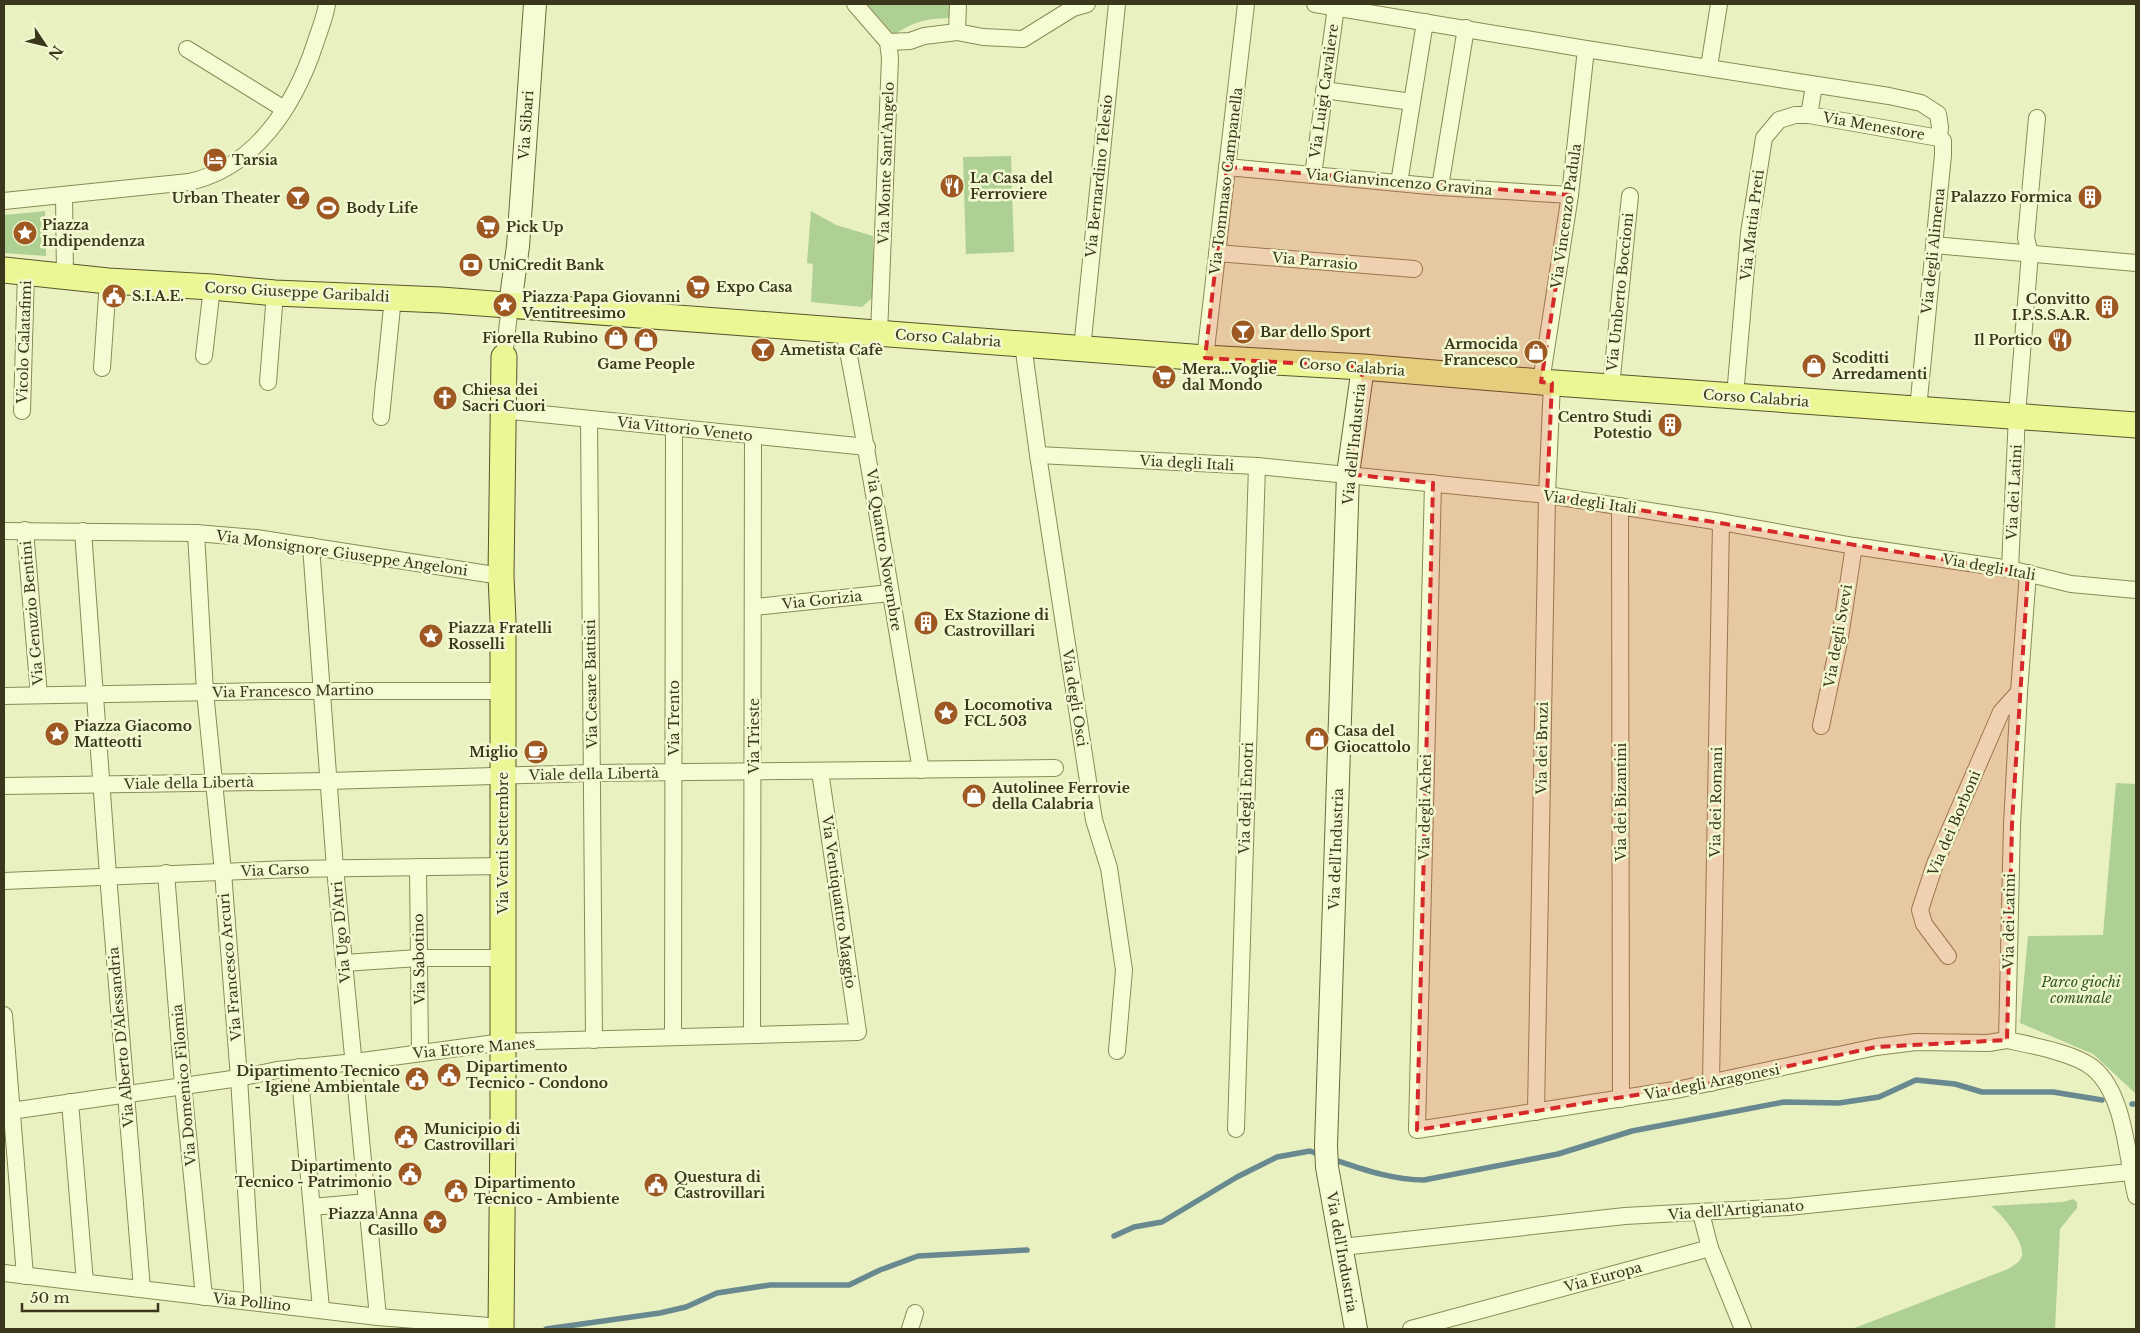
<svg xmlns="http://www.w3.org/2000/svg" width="2140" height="1333" viewBox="0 0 2140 1333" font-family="'Libre Baskerville',serif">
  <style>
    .green { fill: #aed093 }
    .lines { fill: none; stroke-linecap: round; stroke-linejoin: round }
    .stream { stroke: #698991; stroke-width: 5.5 }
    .street-casing { stroke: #8b8a56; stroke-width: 18 }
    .secondary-casing { stroke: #6d6a3a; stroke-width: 24 }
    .primary-casing { stroke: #58542b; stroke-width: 27 }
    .street { stroke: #f5fbd3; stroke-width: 16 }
    .secondary { stroke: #f5fbd3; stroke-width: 22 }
    .primary { stroke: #eaf794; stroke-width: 25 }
    .marked { fill: #d62828; fill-opacity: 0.2; stroke: #d62828; stroke-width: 4; stroke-dasharray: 10 6; stroke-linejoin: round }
    .labels { text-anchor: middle; stroke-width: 5; stroke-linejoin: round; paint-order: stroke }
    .street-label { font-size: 14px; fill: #3a371c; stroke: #f2f8d0 }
    .poi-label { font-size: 14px; font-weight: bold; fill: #3a371c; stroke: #f2f8d0; text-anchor: start }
    .park-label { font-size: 14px; font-style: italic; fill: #325721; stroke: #f2f8d0 }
  </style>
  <rect width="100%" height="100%" fill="#eaf1c0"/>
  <g class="green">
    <path d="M867 4H950V18C925 19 915 21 894 35Z"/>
    <path d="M1011 156 1014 252 966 254 963 157Z"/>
    <path d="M45 211 46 256 4 253V215Z"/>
    <path d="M811 211 836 225 873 236V290L872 298 862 307 811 302 813 264 807 263Z"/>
    <path d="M2116 783 2136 784V1094L2093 1054 2020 1023 2028 936 2103 935Z"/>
    <path d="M2073 1199 2077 1202V1208L2060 1229 2055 1329H1852L2008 1269C2013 1266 2021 1262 2022 1255 2024 1241 2002 1214 1991 1206L2063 1202Z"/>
  </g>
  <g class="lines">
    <g class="stream">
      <path d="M2132 1104H2136"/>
      <path d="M1332 1159C1362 1169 1392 1180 1424 1180L1558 1154 1632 1131 1784 1102 1839 1103 1879 1097 1916 1080 1955 1084 1982 1092H2053L2102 1100"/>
      <path d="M1114 1236 1134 1227 1162 1222 1237 1177 1277 1157 1310 1151 1321 1155"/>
      <path d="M546 1329 660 1313 686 1307 717 1293 770 1285H849L880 1270 918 1256 1027 1250"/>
    </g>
    <defs>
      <g id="street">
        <path d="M855 4 888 42 890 58 879 334"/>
        <path d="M1315 4 1586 49 1889 96 1921 103 1938 114 1940 127 1939 138 1943 141V155L1918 409"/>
        <path d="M957 32 958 4"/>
        <path d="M888 42 910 41 924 36 957 32 983 37 1023 39 1073 8 1087 4"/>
        <path d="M187 49 284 109"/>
        <path d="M1709 67 1719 4"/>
        <path d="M1324 90 1412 102"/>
        <path d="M1809 115 1939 138"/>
        <path d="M1227 167 1440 187 1570 195"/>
        <path d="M1313 175 1336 7"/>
        <path d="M1399 183 1425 22"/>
        <path d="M1440 187 1466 28"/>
        <path d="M64 195 65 277"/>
        <path d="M4 201 189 182C255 168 295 105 315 44 319 31 325 18 327 4"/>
        <path d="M1934 245 2136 263"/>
        <path d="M1217 253 1414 269"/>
        <path d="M844 331C873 476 895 623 921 770"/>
        <path d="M1023 344 1038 455 1094 820 1109 868 1124 970 1117 1051"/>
        <path d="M1082 349 1117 4"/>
        <path d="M204 356 212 287"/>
        <path d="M504 357 510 305"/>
        <path d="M1205 358 1246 4"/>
        <path d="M102 368 108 281"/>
        <path d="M268 382 275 293"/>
        <path d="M1541 382 1570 195 1586 49"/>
        <path d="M384 383 381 417 393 297"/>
        <path d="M1611 387 1630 196"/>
        <path d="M1735 396 1749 233 1764 138 1779 120 1795 115H1809L1814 86"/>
        <path d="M502 410 867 447"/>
        <path d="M22 411 26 272"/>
        <path d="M589 419 594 1040"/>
        <path d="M1038 455 1257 466 1547 495 1721 522 1854 546 2010 569 2071 584 2136 590"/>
        <path d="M1433 483 1417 1130 1681 1089 1876 1047 1916 1042 1988 1043 2007 1040"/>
        <path d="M1620 506 1621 1099"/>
        <path d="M25 530 39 695"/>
        <path d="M4 531 196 533 256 538 501 576"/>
        <path d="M83 531 108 875 142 1289"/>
        <path d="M196 533 205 692 223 872 239 1078 253 1302"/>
        <path d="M311 546 335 868 378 1317"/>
        <path d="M2010 569 2017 415 2030 253 2026 238 2037 118"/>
        <path d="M2028 573 2019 692 2012 824 2007 1040C2030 1045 2075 1053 2093 1068 2125 1094 2127 1158 2136 1196"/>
        <path d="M754 607 890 593"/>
        <path d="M4 696 267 691H503"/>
        <path d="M1821 726 1840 637 1854 546"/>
        <path d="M4 786 328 781 592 773 1055 768"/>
        <path d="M418 867 420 1052"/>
        <path d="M166 873 183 1085 204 1297"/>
        <path d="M4 881 290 869 503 866"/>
        <path d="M1948 956 1924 924 1920 910 1935 864 2001 712 2019 692"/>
        <path d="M344 963 418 958H502"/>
        <path d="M4 1015 25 1276"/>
        <path d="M752 1035 753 437"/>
        <path d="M673 1037 674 429"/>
        <path d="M299 1067 321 1309"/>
        <path d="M1711 1083 1721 522"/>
        <path d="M70 1102 85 1282"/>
        <path d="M4 1112 239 1078 277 1070 355 1062 503 1042 858 1032 820 771"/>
        <path d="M1536 1112 1547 495 1552 383"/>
        <path d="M1236 1129 1257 466"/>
        <path d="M312 1207 367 1202"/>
        <path d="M1701 1213 1710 1248"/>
        <path d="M1342 1247 1625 1216 1788 1207 2130 1172"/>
        <path d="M4 1273 378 1317 501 1327"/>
        <path d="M910 1329 915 1313"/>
        <path d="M1411 1329 1710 1248 1743 1329"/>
      </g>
      <g id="secondary">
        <path d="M510 305 518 246 535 4"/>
        <path d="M1356 1329 1327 1167 1326 1146 1348 474 1363 367"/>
      </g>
      <g id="primary">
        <path d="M4 270 108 281 212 287 275 293 441 300 1205 358 1363 367 1541 382 2136 425"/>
        <path d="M501 1329 503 1117V621L501 576 504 357"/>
      </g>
    </defs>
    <use href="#street" class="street-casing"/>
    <use href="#secondary" class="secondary-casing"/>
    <use href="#primary" class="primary-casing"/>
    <use href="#street" class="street"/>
    <use href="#secondary" class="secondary"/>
    <use href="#primary" class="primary"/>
  </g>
  <path class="marked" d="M1227 167 1570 195 1541 382 1552 383 1547 495 2028 573 2012 824 2007 1040 1876 1047 1711 1083 1417 1130 1433 483 1348 474 1363 367 1205 358Z"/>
  <defs>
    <symbol id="hotel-disc" viewBox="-11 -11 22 22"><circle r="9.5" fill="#9e5822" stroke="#f2f8d0"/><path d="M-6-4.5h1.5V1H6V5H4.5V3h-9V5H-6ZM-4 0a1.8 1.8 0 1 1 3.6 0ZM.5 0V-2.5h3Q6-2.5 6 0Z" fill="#fff"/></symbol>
    <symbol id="restaurant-disc" viewBox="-11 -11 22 22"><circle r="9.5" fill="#9e5822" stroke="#f2f8d0"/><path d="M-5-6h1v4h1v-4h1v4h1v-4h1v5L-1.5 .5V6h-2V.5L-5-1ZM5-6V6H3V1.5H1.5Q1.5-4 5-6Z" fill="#fff"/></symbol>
    <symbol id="building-disc" viewBox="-11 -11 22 22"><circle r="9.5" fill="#9e5822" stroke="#f2f8d0"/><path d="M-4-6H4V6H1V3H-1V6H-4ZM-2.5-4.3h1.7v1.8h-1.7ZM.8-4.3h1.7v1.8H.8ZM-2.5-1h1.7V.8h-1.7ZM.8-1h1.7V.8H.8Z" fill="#fff"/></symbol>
    <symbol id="bar-disc" viewBox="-11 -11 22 22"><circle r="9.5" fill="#9e5822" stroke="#f2f8d0"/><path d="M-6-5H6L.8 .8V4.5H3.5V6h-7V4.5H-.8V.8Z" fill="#fff"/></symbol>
    <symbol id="stadium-disc" viewBox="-11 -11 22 22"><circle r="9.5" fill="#9e5822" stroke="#f2f8d0"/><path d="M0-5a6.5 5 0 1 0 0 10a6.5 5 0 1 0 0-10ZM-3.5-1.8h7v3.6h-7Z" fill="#fff"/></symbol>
    <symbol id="supermarket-disc" viewBox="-11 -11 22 22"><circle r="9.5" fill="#9e5822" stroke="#f2f8d0"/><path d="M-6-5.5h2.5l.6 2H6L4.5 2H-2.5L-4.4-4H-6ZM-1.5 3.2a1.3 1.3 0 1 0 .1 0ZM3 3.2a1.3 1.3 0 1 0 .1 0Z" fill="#fff"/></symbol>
    <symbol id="sight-disc" viewBox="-11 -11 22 22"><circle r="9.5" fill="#9e5822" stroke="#f2f8d0"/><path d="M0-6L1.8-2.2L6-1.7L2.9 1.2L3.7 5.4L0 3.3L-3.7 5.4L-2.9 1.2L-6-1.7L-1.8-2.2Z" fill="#fff"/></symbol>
    <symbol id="bank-disc" viewBox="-11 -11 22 22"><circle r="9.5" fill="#9e5822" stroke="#f2f8d0"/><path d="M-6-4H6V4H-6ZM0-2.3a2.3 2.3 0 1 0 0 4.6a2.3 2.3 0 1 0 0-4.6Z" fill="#fff"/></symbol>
    <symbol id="civic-disc" viewBox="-11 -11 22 22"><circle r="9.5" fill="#9e5822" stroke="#f2f8d0"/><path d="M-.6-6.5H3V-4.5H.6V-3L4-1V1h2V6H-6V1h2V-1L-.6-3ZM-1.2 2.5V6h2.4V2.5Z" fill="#fff"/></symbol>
    <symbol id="shop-disc" viewBox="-11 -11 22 22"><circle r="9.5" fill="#9e5822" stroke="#f2f8d0"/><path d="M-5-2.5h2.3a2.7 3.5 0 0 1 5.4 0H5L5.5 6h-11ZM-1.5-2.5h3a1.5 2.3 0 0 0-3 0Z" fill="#fff"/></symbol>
    <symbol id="church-disc" viewBox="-11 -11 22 22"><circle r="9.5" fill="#9e5822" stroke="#f2f8d0"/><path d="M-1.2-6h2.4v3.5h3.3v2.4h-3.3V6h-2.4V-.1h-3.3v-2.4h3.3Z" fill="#fff"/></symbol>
    <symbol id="cafe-disc" viewBox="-11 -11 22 22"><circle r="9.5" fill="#9e5822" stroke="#f2f8d0"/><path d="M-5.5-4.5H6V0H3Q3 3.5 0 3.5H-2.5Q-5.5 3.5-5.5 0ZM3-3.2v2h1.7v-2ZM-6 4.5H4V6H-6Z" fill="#fff"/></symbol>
  </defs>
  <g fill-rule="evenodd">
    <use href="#hotel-disc" x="201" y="146" width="28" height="28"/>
    <use href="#restaurant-disc" x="938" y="172" width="28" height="28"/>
    <use href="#building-disc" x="2076" y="183" width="28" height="28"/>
    <use href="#bar-disc" x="284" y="184" width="28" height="28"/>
    <use href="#stadium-disc" x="314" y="194" width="28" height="28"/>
    <use href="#supermarket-disc" x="474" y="213" width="28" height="28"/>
    <use href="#sight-disc" x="11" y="219" width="28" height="28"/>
    <use href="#bank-disc" x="457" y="251" width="28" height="28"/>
    <use href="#supermarket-disc" x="684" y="273" width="28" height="28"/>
    <use href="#civic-disc" x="100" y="282" width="28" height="28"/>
    <use href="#sight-disc" x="491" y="291" width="28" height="28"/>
    <use href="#building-disc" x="2093" y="293" width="28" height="28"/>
    <use href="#bar-disc" x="1229" y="318" width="28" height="28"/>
    <use href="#shop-disc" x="602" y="324" width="28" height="28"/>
    <use href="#shop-disc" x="632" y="326" width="28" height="28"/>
    <use href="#restaurant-disc" x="2046" y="326" width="28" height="28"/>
    <use href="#bar-disc" x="749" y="336" width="28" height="28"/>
    <use href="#shop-disc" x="1522" y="338" width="28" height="28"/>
    <use href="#shop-disc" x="1800" y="352" width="28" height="28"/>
    <use href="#supermarket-disc" x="1150" y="363" width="28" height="28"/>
    <use href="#church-disc" x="431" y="384" width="28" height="28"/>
    <use href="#building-disc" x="1656" y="411" width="28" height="28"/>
    <use href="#building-disc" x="912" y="609" width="28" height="28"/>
    <use href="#sight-disc" x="417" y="622" width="28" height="28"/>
    <use href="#sight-disc" x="932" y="699" width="28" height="28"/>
    <use href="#sight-disc" x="43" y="720" width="28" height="28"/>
    <use href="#shop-disc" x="1303" y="725" width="28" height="28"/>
    <use href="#cafe-disc" x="522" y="738" width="28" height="28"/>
    <use href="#shop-disc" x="960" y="782" width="28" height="28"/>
    <use href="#civic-disc" x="435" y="1061" width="28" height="28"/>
    <use href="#civic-disc" x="403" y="1065" width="28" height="28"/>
    <use href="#civic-disc" x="392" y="1123" width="28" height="28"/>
    <use href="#civic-disc" x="396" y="1160" width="28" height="28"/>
    <use href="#civic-disc" x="642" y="1171" width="28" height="28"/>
    <use href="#civic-disc" x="442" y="1177" width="28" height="28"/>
    <use href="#sight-disc" x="421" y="1208" width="28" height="28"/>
  </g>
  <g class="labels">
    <g class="street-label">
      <text transform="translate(1324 91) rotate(-82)" y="5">Via Luigi Cavaliere</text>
      <text transform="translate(526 125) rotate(-86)" y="5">Via Sibari</text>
      <text transform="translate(1874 126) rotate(10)" y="5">Via Menestore</text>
      <text transform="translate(886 163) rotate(-88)" y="5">Via Monte Sant'Angelo</text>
      <text transform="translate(1099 176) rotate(-84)" y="5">Via Bernardino Telesio</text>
      <text transform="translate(1226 181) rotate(-83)" y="5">Via Tommaso Campanella</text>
      <text transform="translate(1399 182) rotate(5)" y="5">Via Gianvincenzo Gravina</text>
      <text transform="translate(1566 216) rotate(-82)" y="5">Via Vincenzo Padula</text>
      <text transform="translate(1752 225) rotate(-83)" y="5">Via Mattia Preti</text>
      <text transform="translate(1933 251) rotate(-84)" y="5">Via degli Alimena</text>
      <text transform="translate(1315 261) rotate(5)" y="5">Via Parrasio</text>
      <text transform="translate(297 292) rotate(3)" y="5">Corso Giuseppe Garibaldi</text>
      <text transform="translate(1620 292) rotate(-84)" y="5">Via Umberto Boccioni</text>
      <text transform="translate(948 338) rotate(4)" y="5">Corso Calabria</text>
      <text transform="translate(24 342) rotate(-88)" y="5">Vicolo Calatafimi</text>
      <text transform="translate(1352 367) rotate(4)" y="5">Corso Calabria</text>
      <text transform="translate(1756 398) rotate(4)" y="5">Corso Calabria</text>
      <text transform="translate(685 429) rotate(6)" y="5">Via Vittorio Veneto</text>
      <text transform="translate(1354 444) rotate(-84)" y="5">Via dell'Industria</text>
      <text transform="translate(1187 463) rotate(3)" y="5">Via degli Itali</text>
      <text transform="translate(2014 492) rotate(-87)" y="5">Via dei Latini</text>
      <text transform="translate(1590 502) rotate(8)" y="5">Via degli Itali</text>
      <text transform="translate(884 550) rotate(81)" y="5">Via Quattro Novembre</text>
      <text transform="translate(342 553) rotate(8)" y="5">Via Monsignore Giuseppe Angeloni</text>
      <text transform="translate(1989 567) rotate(10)" y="5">Via degli Itali</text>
      <text transform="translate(822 600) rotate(-6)" y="5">Via Gorizia</text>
      <text transform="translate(32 613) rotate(-95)" y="5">Via Genuzio Bentini</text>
      <text transform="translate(1838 636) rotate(-80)" y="5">Via degli Svevi</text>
      <text transform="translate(591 684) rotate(-91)" y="5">Via Cesare Battisti</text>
      <text transform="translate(293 691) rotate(-1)" y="5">Via Francesco Martino</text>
      <text transform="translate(1075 698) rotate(81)" y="5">Via degli Osci</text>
      <text transform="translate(674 718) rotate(-90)" y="5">Via Trento</text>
      <text transform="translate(754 736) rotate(-90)" y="5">Via Trieste</text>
      <text transform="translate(1542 748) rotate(-89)" y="5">Via dei Bruzi</text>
      <text transform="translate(594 774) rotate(-1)" y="5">Viale della Libertà</text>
      <text transform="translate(189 783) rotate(-1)" y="5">Viale della Libertà</text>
      <text transform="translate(1246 798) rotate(-88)" y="5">Via degli Enotri</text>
      <text transform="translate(1621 802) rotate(-90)" y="5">Via dei Bizantini</text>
      <text transform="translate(1716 802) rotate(-89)" y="5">Via dei Romani</text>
      <text transform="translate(1425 807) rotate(-89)" y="5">Via degli Achei</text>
      <text transform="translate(1954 823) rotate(-67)" y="5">Via dei Borboni</text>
      <text transform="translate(503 843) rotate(-90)" y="5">Via Venti Settembre</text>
      <text transform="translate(1336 849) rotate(-88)" y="5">Via dell'Industria</text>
      <text transform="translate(275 870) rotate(-2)" y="5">Via Carso</text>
      <text transform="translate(839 902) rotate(82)" y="5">Via Ventiquattro Maggio</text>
      <text transform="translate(2009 921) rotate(-89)" y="5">Via dei Latini</text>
      <text transform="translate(341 932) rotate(-95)" y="5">Via Ugo D'Atri</text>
      <text transform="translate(419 959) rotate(-91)" y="5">Via Sabotino</text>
      <text transform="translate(230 967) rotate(-95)" y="5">Via Francesco Arcuri</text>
      <text transform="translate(121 1037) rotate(-95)" y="5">Via Alberto D'Alessandria</text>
      <text transform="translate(474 1048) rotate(-5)" y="5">Via Ettore Manes</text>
      <text transform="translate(1712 1082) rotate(-11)" y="5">Via degli Aragonesi</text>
      <text transform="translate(184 1085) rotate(-95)" y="5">Via Domenico Filomia</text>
      <text transform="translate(1736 1210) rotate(-4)" y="5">Via dell'Artigianato</text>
      <text transform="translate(1342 1252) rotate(80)" y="5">Via dell'Industria</text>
      <text transform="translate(1603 1277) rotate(-15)" y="5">Via Europa</text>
      <text transform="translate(252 1302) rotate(6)" y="5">Via Pollino</text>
    </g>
    <g class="poi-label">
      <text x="232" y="165">Tarsia</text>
      <text x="970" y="183">La Casa del<tspan x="970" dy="16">Ferroviere</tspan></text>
      <text x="2072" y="202" text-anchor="end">Palazzo Formica</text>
      <text x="280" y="203" text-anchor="end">Urban Theater</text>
      <text x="346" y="213">Body Life</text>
      <text x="42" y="230">Piazza<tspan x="42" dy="16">Indipendenza</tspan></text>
      <text x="506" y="232">Pick Up</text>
      <text x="488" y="270">UniCredit Bank</text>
      <text x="716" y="292">Expo Casa</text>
      <text x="132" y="301">S.I.A.E.</text>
      <text x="522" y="302">Piazza Papa Giovanni<tspan x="522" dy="16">Ventitreesimo</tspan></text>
      <text x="2090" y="304" text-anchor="end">Convitto<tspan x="2090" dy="16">I.P.S.S.A.R.</tspan></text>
      <text x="1260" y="337">Bar dello Sport</text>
      <text x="598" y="343" text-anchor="end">Fiorella Rubino</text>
      <text x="2042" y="345" text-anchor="end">Il Portico</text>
      <text x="1518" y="349" text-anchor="end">Armocida<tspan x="1518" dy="16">Francesco</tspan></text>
      <text x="780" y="355">Ametista Cafè</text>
      <text x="1832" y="363">Scoditti<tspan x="1832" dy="16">Arredamenti</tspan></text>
      <text x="646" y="369" text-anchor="middle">Game People</text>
      <text x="1182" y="374">Mera...Voglie<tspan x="1182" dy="16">dal Mondo</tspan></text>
      <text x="462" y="395">Chiesa dei<tspan x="462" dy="16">Sacri Cuori</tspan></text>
      <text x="1652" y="422" text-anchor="end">Centro Studi<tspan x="1652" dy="16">Potestio</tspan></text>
      <text x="944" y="620">Ex Stazione di<tspan x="944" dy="16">Castrovillari</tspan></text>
      <text x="448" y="633">Piazza Fratelli<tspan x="448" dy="16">Rosselli</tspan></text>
      <text x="964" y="710">Locomotiva<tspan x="964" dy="16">FCL 503</tspan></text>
      <text x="74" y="731">Piazza Giacomo<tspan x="74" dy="16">Matteotti</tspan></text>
      <text x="1334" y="736">Casa del<tspan x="1334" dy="16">Giocattolo</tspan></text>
      <text x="518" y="757" text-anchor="end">Miglio</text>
      <text x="992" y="793">Autolinee Ferrovie<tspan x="992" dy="16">della Calabria</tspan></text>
      <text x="466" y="1072">Dipartimento<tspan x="466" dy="16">Tecnico - Condono</tspan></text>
      <text x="400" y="1076" text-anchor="end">Dipartimento Tecnico<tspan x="400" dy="16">- Igiene Ambientale</tspan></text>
      <text x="424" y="1134">Municipio di<tspan x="424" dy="16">Castrovillari</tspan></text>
      <text x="392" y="1171" text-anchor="end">Dipartimento<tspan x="392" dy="16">Tecnico - Patrimonio</tspan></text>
      <text x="674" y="1182">Questura di<tspan x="674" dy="16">Castrovillari</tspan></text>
      <text x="474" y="1188">Dipartimento<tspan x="474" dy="16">Tecnico - Ambiente</tspan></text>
      <text x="418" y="1219" text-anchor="end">Piazza Anna<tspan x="418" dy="16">Casillo</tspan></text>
    </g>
    <g class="park-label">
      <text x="2081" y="987">Parco giochi<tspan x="2081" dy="16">comunale</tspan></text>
    </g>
  </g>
  <rect width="2140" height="1333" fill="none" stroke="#3a371c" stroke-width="10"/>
  <g transform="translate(45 45) rotate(125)" stroke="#f2f8d0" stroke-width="4" paint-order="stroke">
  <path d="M0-4L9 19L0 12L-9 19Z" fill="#3a371c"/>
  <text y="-8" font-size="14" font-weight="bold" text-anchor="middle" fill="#3a371c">N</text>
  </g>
  <path d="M22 1303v8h136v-8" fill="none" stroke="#3a371c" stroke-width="2.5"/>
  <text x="30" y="1303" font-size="15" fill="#3a371c" stroke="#f2f8d0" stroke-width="4" paint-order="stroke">50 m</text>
</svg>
